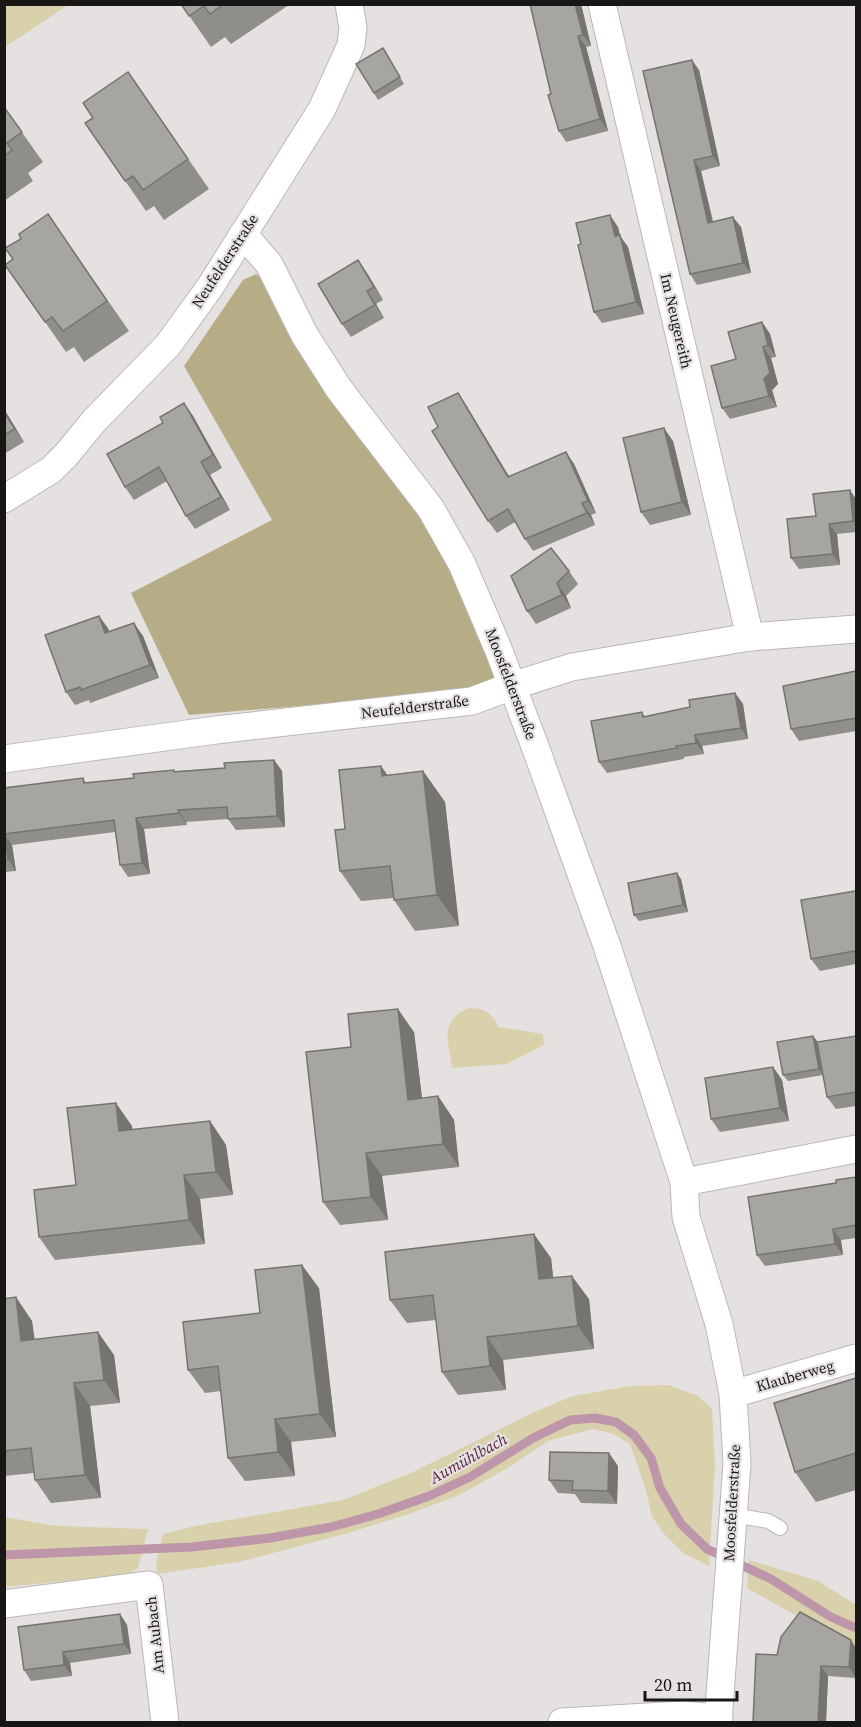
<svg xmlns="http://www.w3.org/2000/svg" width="861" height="1727" viewBox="0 0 861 1727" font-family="'Source Serif 4',serif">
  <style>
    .green { fill: #d9d0ac }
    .forest { fill: #b6ac86 }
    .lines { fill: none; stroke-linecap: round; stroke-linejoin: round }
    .stream { stroke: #be96a9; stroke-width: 9 }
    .lane-casing { stroke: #bab7b5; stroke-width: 16 }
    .street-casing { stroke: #bab7b5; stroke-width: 29 }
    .lane { stroke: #fff; stroke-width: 14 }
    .street { stroke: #fff; stroke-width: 27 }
    .wall { fill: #908e8b }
    .shaded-wall { fill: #757471 }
    .building { fill: #a7a5a2; stroke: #757471; stroke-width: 1.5 }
    .labels { text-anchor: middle; stroke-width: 4.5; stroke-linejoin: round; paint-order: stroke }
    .street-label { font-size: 15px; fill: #181716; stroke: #e5e1e0 }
    .water-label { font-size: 16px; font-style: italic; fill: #582541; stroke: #e5e1e0 }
  </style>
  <rect width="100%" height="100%" fill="#e5e1e0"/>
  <g class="green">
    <path d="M5 4H68V5L5 47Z"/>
    <path d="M469 1008C485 1008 493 1013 498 1027L543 1034 544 1045 506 1064 452 1068C449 1041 438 1021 469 1008Z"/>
    <path d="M669 1385 698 1396 712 1409 715 1465 709 1566 683 1553 664 1534 652 1516 645 1487 630 1444 613 1434 593 1429 548 1441 506 1469 459 1495 409 1514 348 1533 239 1562 157 1574 156 1564 163 1534 195 1526 343 1500 413 1472 534 1412 573 1396 630 1386Z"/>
    <path d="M4 1517 58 1526 148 1529 138 1568 126 1575 5 1587Z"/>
    <path d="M749 1560 818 1581 856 1605V1649L747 1588Z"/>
  </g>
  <path class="forest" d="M256 274 266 282 438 535 499 671 494 681 483 687 347 702 189 715 131 593 272 520 184 366 243 280Z"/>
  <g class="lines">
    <path class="stream" d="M4 1555 192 1547 270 1538 331 1527 378 1514 429 1496 470 1477 533 1438 570 1420 595 1418 616 1422 634 1435 651 1458 660 1488 681 1524 707 1549 771 1579 831 1617 856 1628"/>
    <defs>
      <path id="lane" d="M733 1515 768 1521 780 1528"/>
      <g id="street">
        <path d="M602 4 750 637"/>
        <path d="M243 234 269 264 304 334 339 389 431 509 462 564 499 651 536 749 607 946 684 1182 686 1217 719 1324 733 1394 737 1464 718 1722"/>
        <path d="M4 499 51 470 66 455 94 421 168 345 210 287 322 109 351 45 353 28 349 4"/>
        <path d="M4 759 216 730 472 701 512 686 572 667 750 637 856 629"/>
        <path d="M684 1182 856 1149"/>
        <path d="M733 1394 856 1358"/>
        <path d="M4 1604 149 1585 165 1722"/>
        <path d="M562 1722 682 1715 719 1718"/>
      </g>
    </defs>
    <use href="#lane" class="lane-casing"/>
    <use href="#street" class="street-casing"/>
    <use href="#lane" class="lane"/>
    <use href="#street" class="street"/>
  </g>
  <g class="wall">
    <path d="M181 4H288L289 5 231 44 225 37 211 47Z"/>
    <path d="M581 4 591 46 586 47 608 131 566 142 559 131 551 94Z"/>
    <path d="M383 48 404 84 378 100 374 93Z"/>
    <path d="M699 70 720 166 701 171 713 221 741 227 751 273 697 285 690 274 643 71Z"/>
    <path d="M128 72 209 189 164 220 154 206 146 211 85 123 93 118Z"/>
    <path d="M4 107 43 162 28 173 33 181 4 201Z"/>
    <path d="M48 214 129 331 84 362 74 347 66 352 5 265 13 260 21 239Z"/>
    <path d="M618 227 620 236 628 247 644 314 602 323 594 312 581 244Z"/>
    <path d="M367 273 383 300 376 304 384 318 351 337 342 324Z"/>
    <path d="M762 322 770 334 776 357 771 358 778 384 772 390 777 407 730 419 722 408 736 359Z"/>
    <path d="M458 393 466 405 509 476 566 452 574 464 596 513 591 515 595 525 533 551 525 539 515 522 497 533 488 521 438 427Z"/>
    <path d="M184 403 193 416 222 468 210 475 230 510 195 529 186 516 167 481 134 500 125 487 163 423Z"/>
    <path d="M4 409 24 442 4 454Z"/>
    <path d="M673 441 691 515 650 525 641 512Z"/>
    <path d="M856 499V532L837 534 840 565 799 569 791 558 816 516Z"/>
    <path d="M569 571 578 584 566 596 571 608 536 624 527 611Z"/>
    <path d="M99 616 109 632 143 636 159 678 90 703 89 700 75 705 66 692Z"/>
    <path d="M856 671V731L799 741 791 729Z"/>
    <path d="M735 693 743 704 748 739 702 746 704 754 684 757V759L607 773 599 762 642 712 645 717 690 707Z"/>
    <path d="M274 760 282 771 285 827 236 830 228 819 186 822 187 825 144 829 150 874 128 877 120 865 115 832 12 845 16 871 4 872V788L83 778 86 783 134 778 175 771 225 768Z"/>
    <path d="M381 766 387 775 423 771 445 802 459 926 415 931 394 900 393 898 361 901 340 871 345 829Z"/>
    <path d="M681 879 688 912 639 921 634 915Z"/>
    <path d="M856 891V964L820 971 811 959Z"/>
    <path d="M414 1032 422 1098 438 1096 454 1120 459 1167 382 1176 388 1220 340 1225 323 1202 351 1047Z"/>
    <path d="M856 1036V1106L836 1109 827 1097 823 1075 788 1081 783 1075 818 1042Z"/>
    <path d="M773 1067 782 1080 789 1121 720 1132 711 1119Z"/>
    <path d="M210 1121 226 1145 233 1195 200 1199 205 1244 55 1260 39 1237 76 1185 132 1126V1130Z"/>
    <path d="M856 1177V1238L841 1240 843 1255 765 1266 757 1255 836 1183Z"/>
    <path d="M551 1258 553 1278 589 1299 594 1349 503 1360 506 1390 458 1395 442 1372 436 1320 407 1323 390 1300Z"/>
    <path d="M319 1288 336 1437 291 1442 295 1476 245 1481 228 1458 221 1391 205 1393 188 1370 260 1313Z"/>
    <path d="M4 1299 32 1321 35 1340 114 1355 120 1403 90 1406 101 1498 51 1503 35 1480 34 1473 4 1476Z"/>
    <path d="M856 1378V1490L816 1502 795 1472Z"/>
    <path d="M618 1466 617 1504 581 1503 575 1494 558 1493 549 1480Z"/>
    <path d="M120 1614 127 1625 131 1654 70 1663 72 1676 31 1681 24 1670Z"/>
    <path d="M856 1648V1678L828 1676 826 1722H753L777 1655Z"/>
  </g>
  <g class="shaded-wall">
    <path d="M575 4H581L591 46 583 35Z"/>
    <path d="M578 36 586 47 608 131 600 119Z"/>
    <path d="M692 60 699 70 720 166 713 156Z"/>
    <path d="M694 160 701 171 715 233 708 223Z"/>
    <path d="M610 215 618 227 620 236 628 247 644 314 636 302 615 236Z"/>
    <path d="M733 217 741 227 751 273 743 263Z"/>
    <path d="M358 260 367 273 383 300 374 287Z"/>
    <path d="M367 291 376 304 384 318 375 305Z"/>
    <path d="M762 322 770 334 776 357 768 345Z"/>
    <path d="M763 347 771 358 778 384 772 390 777 407 769 396 764 379Z"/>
    <path d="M458 393 466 405 516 489 508 477Z"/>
    <path d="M184 403 193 416 222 468 213 455Z"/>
    <path d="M4 409 24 442 15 429 4 412Z"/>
    <path d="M664 428 673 441 691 515 682 502Z"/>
    <path d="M566 452 574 464 596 513 588 501Z"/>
    <path d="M201 462 210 475 230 510 221 497Z"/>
    <path d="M850 490 856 499V526L853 521Z"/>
    <path d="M582 503 591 515 595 525 587 513Z"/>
    <path d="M829 524 837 534 840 565 833 554Z"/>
    <path d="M557 583 566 596 571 608 562 595Z"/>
    <path d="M99 616 108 628 114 646 105 633Z"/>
    <path d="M134 623 143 636 159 678 150 665Z"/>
    <path d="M735 693 743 704 748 739 741 728Z"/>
    <path d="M695 735 702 746 704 754 696 743Z"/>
    <path d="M274 760 282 771 285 827 277 816Z"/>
    <path d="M381 766 402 796 382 776Z"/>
    <path d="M423 771 445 802 459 926 437 895Z"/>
    <path d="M178 810 186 822 187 825 179 813Z"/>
    <path d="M136 818 144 829 150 874 142 863Z"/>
    <path d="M4 834 12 845 16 871 8 859Z"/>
    <path d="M677 873 681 879 688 912 683 905Z"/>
    <path d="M398 1009 414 1032 425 1123 408 1100Z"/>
    <path d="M813 1036 818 1042 824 1075 819 1069Z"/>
    <path d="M773 1067 782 1080 789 1121 780 1108Z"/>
    <path d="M438 1096 454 1120 459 1167 443 1144Z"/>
    <path d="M116 1103 132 1126 135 1155 119 1131Z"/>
    <path d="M210 1121 226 1145 233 1195 216 1172Z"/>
    <path d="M366 1153 382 1176 388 1220 371 1197Z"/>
    <path d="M184 1175 200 1199 205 1244 189 1220Z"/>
    <path d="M833 1229 841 1240 843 1255 835 1244Z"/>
    <path d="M534 1234 551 1258 556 1303 539 1279Z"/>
    <path d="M302 1265 319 1288 336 1437 320 1414Z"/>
    <path d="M572 1276 589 1299 594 1349 578 1326Z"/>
    <path d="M16 1297 32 1321 37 1364 21 1341Z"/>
    <path d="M98 1332 114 1355 120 1403 104 1380Z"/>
    <path d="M487 1337 503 1360 506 1390 490 1366Z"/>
    <path d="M74 1383 90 1406 101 1498 85 1475Z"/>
    <path d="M275 1419 291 1442 295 1476 278 1452Z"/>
    <path d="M609 1453 618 1466 617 1504 608 1491Z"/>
    <path d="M120 1614 127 1625 131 1654 124 1644Z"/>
    <path d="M851 1640 856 1648V1678L849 1667Z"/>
    <path d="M63 1652 70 1663 72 1676 64 1665Z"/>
    <path d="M821 1666 828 1676 826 1722H818Z"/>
  </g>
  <g class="building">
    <path d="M181 4H224L210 14 204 6 189 16Z"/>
    <path d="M530 4H575L583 35 578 36 600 119 559 131 548 95 551 94Z"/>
    <path d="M383 48 400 77 374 93 356 64Z"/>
    <path d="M692 60 713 156 694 160 708 223 733 217 743 263 690 274 643 71Z"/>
    <path d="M128 72 188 159 143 190 133 176 125 181 85 123 93 118 83 103Z"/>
    <path d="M4 107 22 132 7 143 12 150 4 156Z"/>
    <path d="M48 214 107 301 63 331 52 317 45 322 5 265 13 259 5 248 21 239 19 234Z"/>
    <path d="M610 215 615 236 620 235 636 302 594 312 578 245 581 244 576 223Z"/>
    <path d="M358 260 374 287 367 291 375 305 342 324 318 284Z"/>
    <path d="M762 322 768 345 763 347 770 373 764 379 769 396 722 408 711 366 736 359 728 332Z"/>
    <path d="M458 393 508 477 566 452 588 501 582 503 587 513 525 539 508 509 488 521 432 431 438 427 428 407Z"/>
    <path d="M184 403 213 455 201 462 221 497 186 516 159 467 125 487 107 454 163 423 160 417Z"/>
    <path d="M4 412 15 429 4 435Z"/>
    <path d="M664 428 682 502 641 512 623 438Z"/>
    <path d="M850 490 853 521 829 524 833 554 791 558 787 519 816 516 813 494Z"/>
    <path d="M551 548 569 571 557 583 562 595 527 611 511 576Z"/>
    <path d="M99 616 105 633 134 623 150 665 81 690 80 687 66 692 45 635Z"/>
    <path d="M856 671V718L791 729 783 686Z"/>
    <path d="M735 693 741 728 695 735 696 743 676 746 677 748 599 762 591 721 642 712 643 717 690 707 689 700Z"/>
    <path d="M274 760 277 816 228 819 227 807 178 810 179 813 136 818 142 863 120 865 114 820 4 834V788L83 778 84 783 134 778 133 774 174 770V772L225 768 224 763Z"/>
    <path d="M381 766 382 776 423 771 437 895 394 900 390 866 340 871 335 830 345 829 339 770Z"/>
    <path d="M4 835 8 859 4 860Z"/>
    <path d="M677 873 683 905 634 915 628 883Z"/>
    <path d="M856 891V958L855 951 811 959 801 900Z"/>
    <path d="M398 1009 408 1100 438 1096 443 1144 366 1153 371 1197 323 1202 306 1052 351 1047 348 1014Z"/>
    <path d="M813 1036 819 1069 783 1075 777 1042Z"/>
    <path d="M856 1036V1092L827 1097 817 1042Z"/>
    <path d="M773 1067 780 1108 711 1119 705 1078Z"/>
    <path d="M116 1103 119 1131 210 1121 216 1172 184 1175 189 1220 39 1237 34 1190 76 1185 67 1108Z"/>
    <path d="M856 1177V1225L833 1229 835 1244 757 1255 748 1197 836 1183V1180Z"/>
    <path d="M534 1234 539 1279 572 1276 578 1326 487 1337 490 1366 442 1372 433 1295 390 1300 385 1252Z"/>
    <path d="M302 1265 320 1414 275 1419 278 1452 228 1458 218 1366 188 1370 183 1322 260 1313 255 1270Z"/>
    <path d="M16 1297 21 1341 98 1332 104 1380 74 1383 85 1475 35 1480 31 1448 4 1451V1299Z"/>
    <path d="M856 1378V1453L795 1472 774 1403Z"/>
    <path d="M550 1452 609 1453 608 1491 572 1490 573 1481 549 1480Z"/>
    <path d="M800 1612 851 1640 849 1667 821 1666 818 1722H753L756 1654 777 1655 781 1637Z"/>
    <path d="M120 1614 124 1644 63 1652 64 1665 24 1670 18 1627Z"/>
  </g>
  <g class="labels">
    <g class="street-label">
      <text transform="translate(225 261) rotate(-57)" y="5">Neufelderstraße</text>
      <text transform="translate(676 321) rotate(77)" y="5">Im Neugereith</text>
      <text transform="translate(511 684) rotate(69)" y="5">Moosfelderstraße</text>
      <text transform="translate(415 707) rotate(-7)" y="5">Neufelderstraße</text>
      <text transform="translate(795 1376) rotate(-16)" y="5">Klauberweg</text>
      <text transform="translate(732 1503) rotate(-87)" y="5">Moosfelderstraße</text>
      <text transform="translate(155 1635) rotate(-96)" y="5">Am Aubach</text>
    </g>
    <g class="water-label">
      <text transform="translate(468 1458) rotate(-29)" y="6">Aumühlbach</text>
    </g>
  </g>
  <rect width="861" height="1727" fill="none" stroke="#181716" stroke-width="12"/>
  <path d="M645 1691v9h92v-9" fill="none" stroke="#181716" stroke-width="3"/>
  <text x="654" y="1691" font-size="18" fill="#181716" stroke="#e5e1e0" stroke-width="4.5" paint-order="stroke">20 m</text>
</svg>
